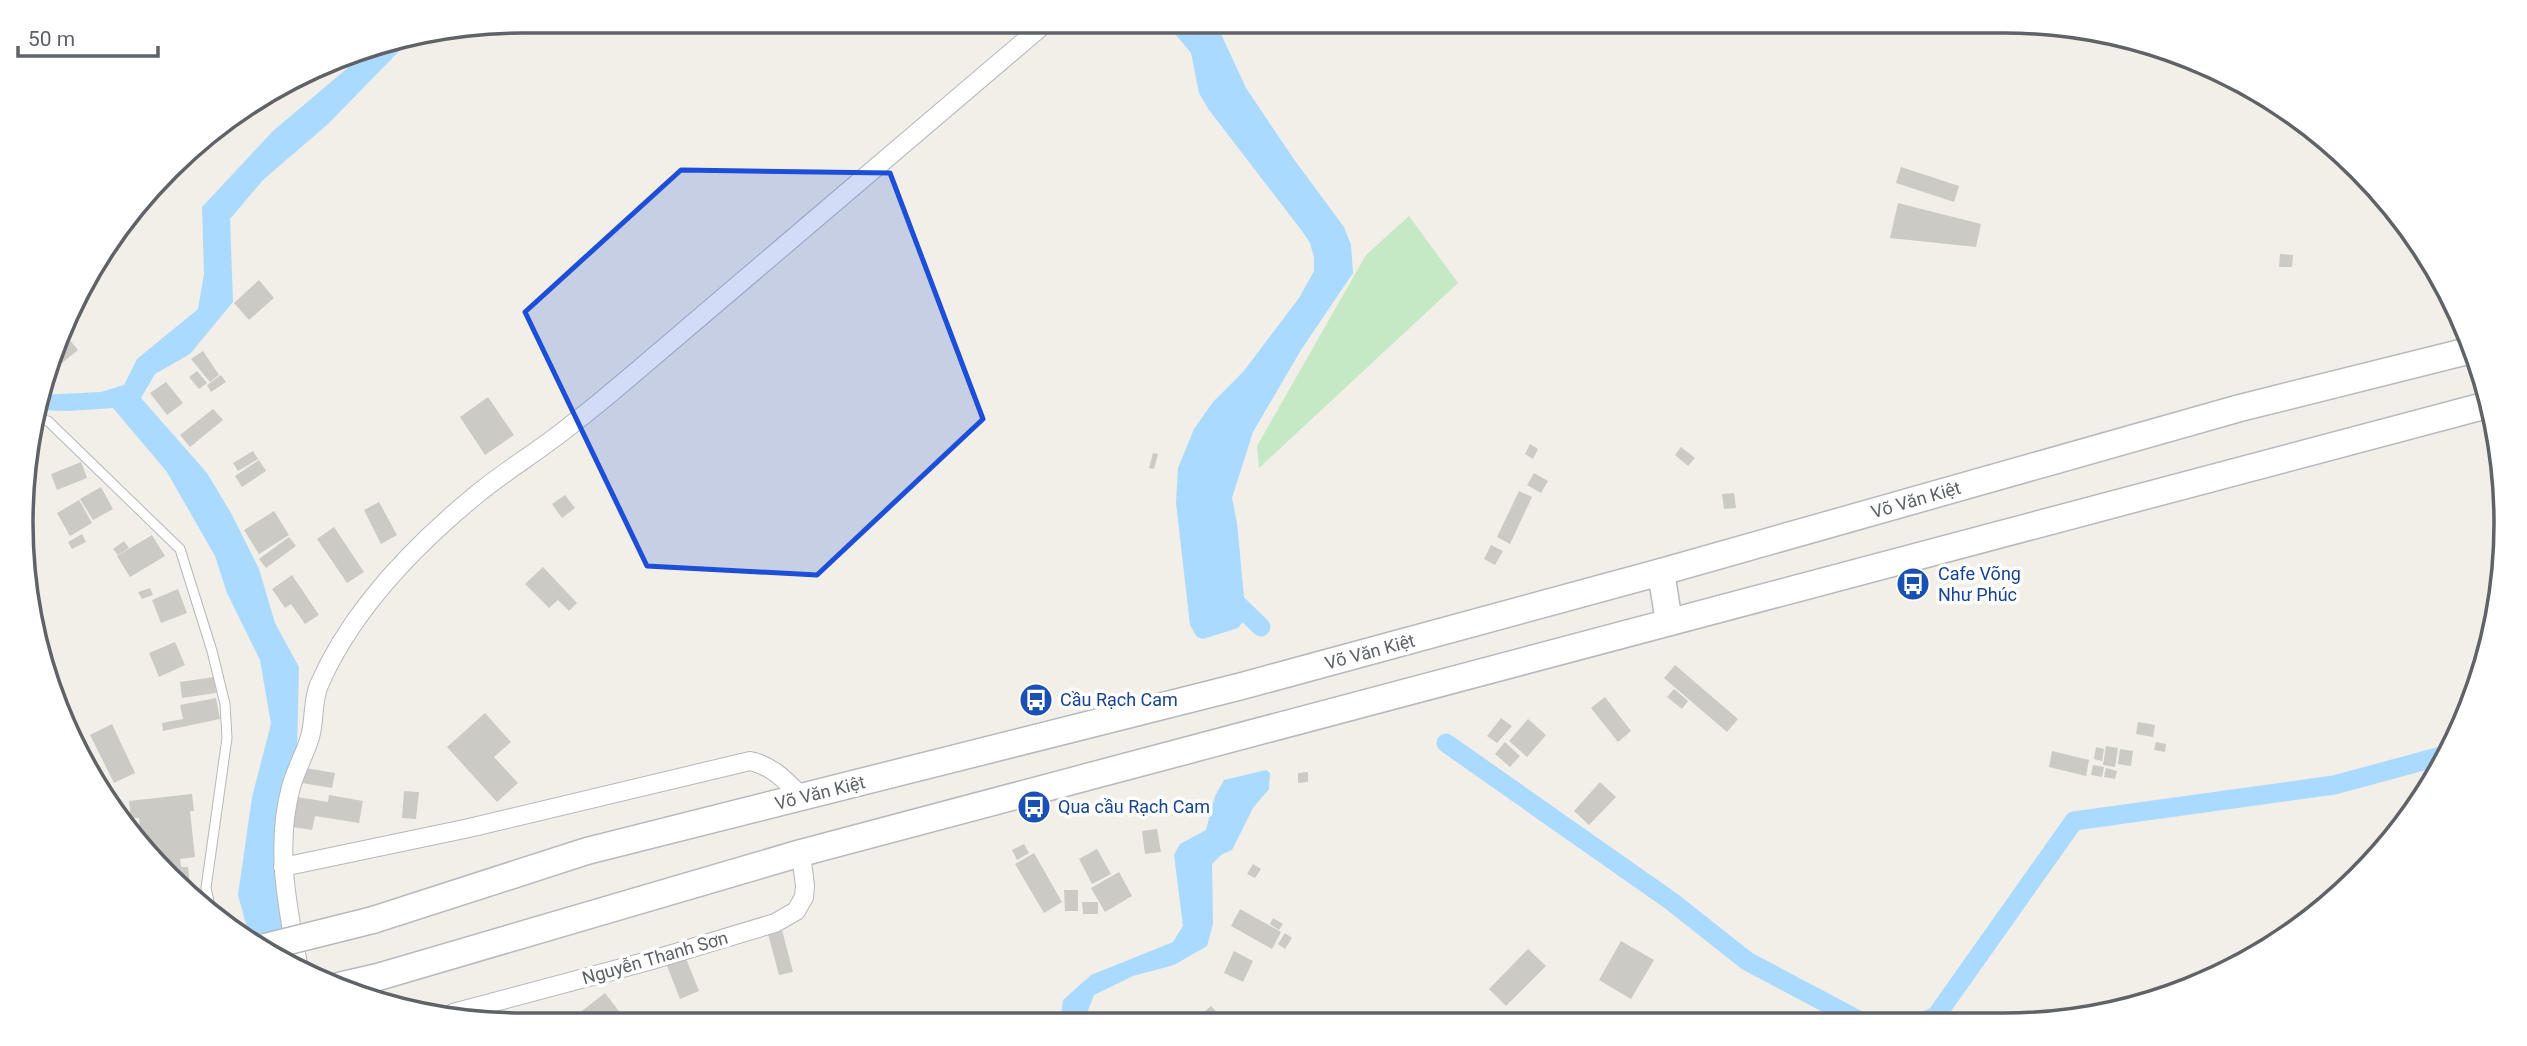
<svg xmlns="http://www.w3.org/2000/svg" width="2527" height="1046" viewBox="0 0 2527 1046" font-family="Roboto,sans-serif">
  <style>
    .green { fill: #c5e8c5 }
    .water { fill: #aadaff }
    .lines { fill: none; stroke-linecap: round; stroke-linejoin: round }
    .canal { stroke: #aadaff; stroke-width: 19 }
    .building { fill: #cccac5 }
    .lane-casing { stroke: #b5b8bc; stroke-width: 11 }
    .street-casing { stroke: #b5b8bc; stroke-width: 20 }
    .secondary-casing { stroke: #b6babf; stroke-width: 29 }
    .lane { stroke: #fff; stroke-width: 9 }
    .street { stroke: #fff; stroke-width: 18 }
    .secondary { stroke: #fff; stroke-width: 26 }
    .secondary-bridge-casing { stroke: #b6babf; stroke-width: 29; stroke-linecap: butt }
    .secondary-bridge { stroke: #fff; stroke-width: 26 }
    .marked { fill: #1d4ed8; fill-opacity: 0.2; stroke: #1d4ed8; stroke-width: 5; stroke-linejoin: round }
    .labels { text-anchor: middle; stroke-width: 7; stroke-linejoin: round; paint-order: stroke }
    .street-label { font-size: 18px; fill: #5f6368; stroke: #fff }
    .transit-label { font-size: 18px; fill: #164399; stroke: #fff; text-anchor: start }
    .rim { fill: none; stroke: #5f6368; stroke-width: 3.5 }
  </style>
  <rect width="100%" height="100%" fill="#f1efe8"/>
  <path class="green" d="M1409 216 1458 283 1259 468 1257 446 1366 255Z"/>
  <g class="water">
    <path d="M1159 21H1215L1246 88 1293 158 1344 227 1351 245 1353 273 1301 350 1253 432 1232 498 1237 523 1246 618 1238 628 1203 639 1197 637 1190 625 1176 503 1178 468 1194 429 1213 402 1243 372 1299 298 1314 271V257L1310 243 1302 231 1209 110 1199 93 1191 53 1176 35Z"/>
    <path d="M410 40 328 124 263 180 230 219 233 302 190 354 155 374 141 398 207 473 231 513 259 569 275 623 299 667 297 752 280 828 294 962 250 939 238 895 252 797 271 724 260 660 227 593 215 556 167 472 113 408 69 411 36 410 40 395 101 392 124 385 137 359 198 309 204 274 202 207 273 131 357 60 369 46Z"/>
    <path d="M1266 770 1270 773 1269 789 1253 808 1232 850 1221 855 1212 864 1213 924 1207 946 1174 965 1133 976 1094 995 1083 1023H1060L1063 1000 1091 975 1173 942 1183 926 1174 855 1180 844 1206 830 1215 796 1224 780Z"/>
  </g>
  <g class="lines">
    <g class="canal">
      <path d="M1227 594 1261 627"/>
      <path d="M1446 743 1671 901 1747 961 1860 1021"/>
      <path d="M1925 1021 1936 1016 2074 821 2334 785 2445 755"/>
    </g>
  </g>
  <g class="building">
    <path d="M1901 167 1959 186 1954 202 1896 183Z"/>
    <path d="M1898 203 1981 224 1976 247 1890 238Z"/>
    <path d="M2280 254 2293 255 2292 267H2279Z"/>
    <path d="M259 280 274 298 249 320 234 303Z"/>
    <path d="M62 331 78 350 56 368 49 359Z"/>
    <path d="M203 351 219 375 210 382 191 359Z"/>
    <path d="M197 371 207 383 199 389 189 377Z"/>
    <path d="M221 375 226 382 211 392 207 385Z"/>
    <path d="M166 382 183 403 167 415 150 393Z"/>
    <path d="M488 397 514 435 485 455 460 417Z"/>
    <path d="M213 409 223 420 190 447 180 435Z"/>
    <path d="M1530 444 1538 449 1533 459 1525 454Z"/>
    <path d="M1681 447 1695 458 1688 466 1675 455Z"/>
    <path d="M253 451 258 459 238 471 233 463Z"/>
    <path d="M1153 453 1158 454 1154 469 1149 468Z"/>
    <path d="M259 460 266 471 242 487 235 476Z"/>
    <path d="M81 462 87 478 57 490 51 474Z"/>
    <path d="M1534 473 1548 481 1541 493 1527 485Z"/>
    <path d="M101 487 113 509 93 520 80 499Z"/>
    <path d="M1519 491 1532 497 1510 544 1497 537Z"/>
    <path d="M1734 493 1736 508 1724 509 1722 494Z"/>
    <path d="M565 495 575 508 562 518 552 504Z"/>
    <path d="M79 500 92 523 70 536 57 513Z"/>
    <path d="M379 502 397 535 381 544 364 510Z"/>
    <path d="M274 511 289 535 259 554 244 530Z"/>
    <path d="M334 527 364 572 347 583 317 539Z"/>
    <path d="M82 534 86 542 72 549 68 542Z"/>
    <path d="M152 535 165 556 130 577 117 556Z"/>
    <path d="M289 537 296 546 266 568 259 559Z"/>
    <path d="M124 541 129 548 118 555 113 549Z"/>
    <path d="M1491 545 1503 551 1495 565 1484 559Z"/>
    <path d="M543 567 577 603 569 611 558 600 549 608 525 584Z"/>
    <path d="M292 575 319 615 305 624 291 604 285 608 272 589Z"/>
    <path d="M150 588 153 595 142 599 138 592Z"/>
    <path d="M178 589 187 613 161 623 152 600Z"/>
    <path d="M175 642 185 665 159 677 149 653Z"/>
    <path d="M1675 665 1738 719 1727 732 1664 678Z"/>
    <path d="M47 671 71 717 63 721 59 715Z"/>
    <path d="M214 677 216 693 182 698 180 682Z"/>
    <path d="M1674 689 1688 701 1682 709 1667 697Z"/>
    <path d="M1605 697 1631 731 1618 742 1591 708Z"/>
    <path d="M216 698 220 719 163 731 162 723 183 719 180 705Z"/>
    <path d="M485 713 511 742 494 757 518 783 497 802 447 747Z"/>
    <path d="M1501 718 1512 726 1497 743 1487 736Z"/>
    <path d="M1528 719 1546 735 1527 757 1509 741Z"/>
    <path d="M2138 722 2155 725 2153 737 2136 734Z"/>
    <path d="M112 724 135 773 114 783 90 735Z"/>
    <path d="M1505 742 1520 756 1510 767 1495 754Z"/>
    <path d="M2156 742 2166 744 2165 752 2154 750Z"/>
    <path d="M2106 746 2118 748 2115 767 2103 765Z"/>
    <path d="M2096 747 2104 749 2102 761 2094 759Z"/>
    <path d="M2120 749 2133 751 2131 766 2118 764Z"/>
    <path d="M2052 751 2089 760 2086 776 2049 767Z"/>
    <path d="M2093 765 2104 767 2102 777 2091 775Z"/>
    <path d="M305 768 335 773 332 788 302 783Z"/>
    <path d="M2106 768 2117 771 2115 779 2104 777Z"/>
    <path d="M1308 772V782L1298 783V773Z"/>
    <path d="M1600 782 1616 797 1589 825 1574 811Z"/>
    <path d="M404 791 419 792 416 819 402 818Z"/>
    <path d="M192 794 194 811H190L195 857 180 859 181 867H188L190 885 185 886 141 840 139 818H131L129 801Z"/>
    <path d="M329 795 363 801 359 823 315 816 312 830 286 826 291 796 328 802Z"/>
    <path d="M1157 829 1161 852 1145 854 1142 831Z"/>
    <path d="M1024 844 1029 853 1017 860 1012 850Z"/>
    <path d="M1097 849 1111 874 1092 884 1079 859Z"/>
    <path d="M1034 853 1062 902 1044 913 1015 864Z"/>
    <path d="M1253 864 1261 869 1255 878 1247 874Z"/>
    <path d="M1119 872 1132 896 1105 912 1091 888Z"/>
    <path d="M1064 890H1078V911H1065Z"/>
    <path d="M1082 902H1098V914H1083Z"/>
    <path d="M1240 909 1281 932 1272 949 1231 926Z"/>
    <path d="M1273 918 1283 924 1279 930 1270 924Z"/>
    <path d="M782 930 793 972 779 975 768 934Z"/>
    <path d="M1285 933 1292 938 1285 949 1278 944Z"/>
    <path d="M1621 941 1654 960 1631 999 1599 980Z"/>
    <path d="M1528 949 1546 966 1506 1006 1489 989Z"/>
    <path d="M1234 951 1253 961 1243 982 1224 973Z"/>
    <path d="M685 956 699 991 680 999 666 963Z"/>
    <path d="M605 993 624 1018 616 1025H586L578 1014Z"/>
    <path d="M1211 1006 1227 1023H1199L1195 1020Z"/>
  </g>
  <g class="lines">
    <defs>
      <path id="lane" d="M35 418 48 421 180 549 212 651 225 704 227 738 206 888 212 915"/>
      <g id="street">
        <path d="M283 867 469 828 750 761C773 766 786 781 802 797"/>
        <path d="M298 964C287 905 275 846 291 787 296 769 305 754 310 737 315 720 312 702 319 685 351 611 414 546 476 495 505 471 537 452 566 429 588 412 610 394 631 376L1048 21"/>
        <path d="M453 1013 652 960 775 923 796 911 804 897 805 886 801 853"/>
      </g>
      <g id="secondary">
        <path d="M1661 572 1669 622"/>
        <path d="M373 920 587 851 1242 686 1661 572 2240 408 2472 350"/>
        <path d="M339 986 378 977 801 853 2491 404"/>
      </g>
    </defs>
    <use href="#lane" class="lane-casing"/>
    <use href="#street" class="street-casing"/>
    <use href="#secondary" class="secondary-casing"/>
    <use href="#lane" class="lane"/>
    <use href="#street" class="street"/>
    <use href="#secondary" class="secondary"/>
    <defs>
      <path id="secondary-bridge" d="M265 947 373 920"/>
    </defs>
    <use href="#secondary-bridge" class="secondary-bridge-casing"/>
    <use href="#secondary-bridge" class="secondary-bridge"/>
  </g>
  <path class="marked" d="M681 170 890 173 983 419 817 575 647 566 525 312Z"/>
  <defs>
    <symbol id="bus-disc" viewBox="-11 -11 22 22"><circle r="9.5" fill="#1a4fb4" stroke="#fff"/><path d="M-5-6H5V4H4V6H2V4H-2V6H-4V4H-5ZM-3.5-4V0h7V-4ZM-3.5 1.2v1.5H-2V1.2ZM2 1.2v1.5H3.5V1.2Z" fill="#fff"/></symbol>
  </defs>
  <g fill-rule="evenodd">
    <use href="#bus-disc" x="1894" y="565" width="38" height="38"/>
    <use href="#bus-disc" x="1017" y="681" width="38" height="38"/>
    <use href="#bus-disc" x="1015" y="788" width="38" height="38"/>
  </g>
  <g class="labels">
    <g class="street-label">
      <text transform="translate(1916 500) rotate(-16)" y="6">Võ Văn Kiệt</text>
      <text transform="translate(1370 652) rotate(-15)" y="6">Võ Văn Kiệt</text>
      <text transform="translate(820 793) rotate(-14)" y="6">Võ Văn Kiệt</text>
      <text transform="translate(655 958) rotate(-16)" y="6">Nguyễn Thanh Sơn</text>
    </g>
    <g class="transit-label">
      <text x="1938" y="580">Cafe Võng<tspan x="1938" dy="21">Như Phúc</tspan></text>
      <text x="1060" y="706">Cầu Rạch Cam</text>
      <text x="1058" y="813">Qua cầu Rạch Cam</text>
    </g>
  </g>
  <path d="M0 0H2527V1046H0ZM523 33H2004A490 490 0 0 1 2494 523V523A490 490 0 0 1 2004 1013H523A490 490 0 0 1 33 523V523A490 490 0 0 1 523 33Z" fill="#fff" fill-rule="evenodd"/>
  <path class="rim" d="M523 33H2004A490 490 0 0 1 2494 523V523A490 490 0 0 1 2004 1013H523A490 490 0 0 1 33 523V523A490 490 0 0 1 523 33Z"/>
  <path d="M18 46v10h140v-10" fill="none" stroke="#5f6368" stroke-width="3.5"/>
  <text x="28" y="46" font-size="21" fill="#5f6368" stroke="#ffffff" stroke-width="5" paint-order="stroke">50 m</text>
</svg>
